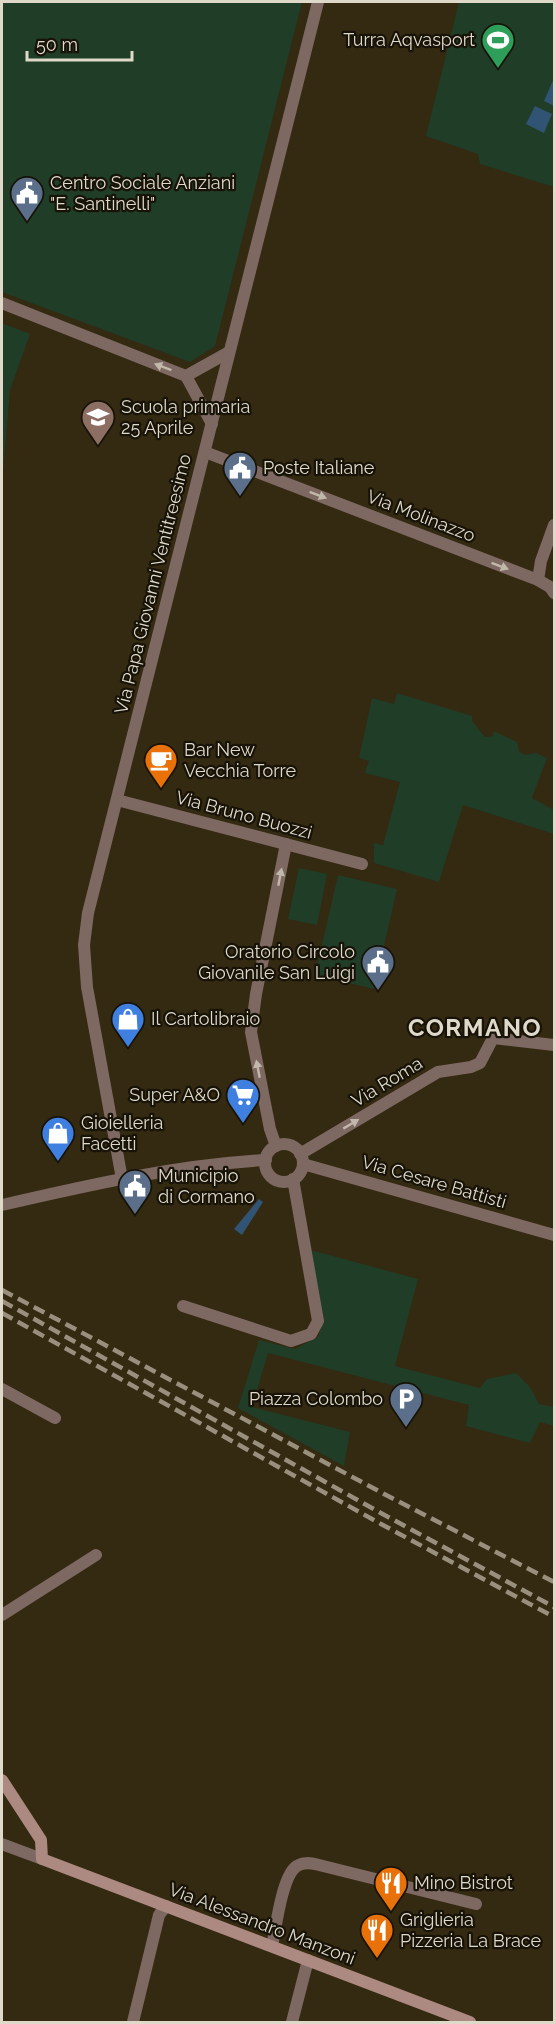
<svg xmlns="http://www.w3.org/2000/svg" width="556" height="2024" viewBox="0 0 556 2024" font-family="Raleway,sans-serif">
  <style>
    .green { fill: #203d27 }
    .water { fill: #315374 }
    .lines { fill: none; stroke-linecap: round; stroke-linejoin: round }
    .street { stroke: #7e6862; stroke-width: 12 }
    .secondary { stroke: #ad8a81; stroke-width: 12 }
    .rail { stroke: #988f7d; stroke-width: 4.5; stroke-dasharray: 12 6; stroke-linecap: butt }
    .oneway { fill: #c2b7ab }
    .labels { text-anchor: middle; stroke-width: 4.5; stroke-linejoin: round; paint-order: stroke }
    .poi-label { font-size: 18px; fill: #dfd9ca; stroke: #171308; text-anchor: start }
    .street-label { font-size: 18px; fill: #dfd9ca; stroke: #171308 }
    .district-label { font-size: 24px; font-weight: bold; letter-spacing: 1.5px; fill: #dfd9ca; stroke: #171308 }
  </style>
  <rect width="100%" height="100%" fill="#342911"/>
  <g class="green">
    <path d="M2 2H302L215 346 190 362 2 292Z"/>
    <path d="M459 2H554V187L480 164 478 154 426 136Z"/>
    <path d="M2 323 30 334 10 390 2 484Z"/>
    <path d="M397 693 472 716V721L485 737 493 736 494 731 517 742 519 751 524 755 536 753 547 758 532 798 554 810V834L463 805 439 882 374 863V843L383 845 400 782 365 773 369 761 359 758 372 698 394 704Z"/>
    <path d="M299 868 327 874 317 925 288 919Z"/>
    <path d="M338 875 397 889 374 989 315 975Z"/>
    <path d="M311 1250 418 1279 395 1366 480 1388 487 1379 516 1373 530 1387 539 1404 554 1407V1426L540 1422 530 1443 466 1426 469 1405 268 1353 252 1407 350 1432 344 1466 238 1408 259 1340 295 1349 318 1337 323 1322Z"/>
  </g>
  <g class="water">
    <path d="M554 78V106L544 101Z"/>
    <path d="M535 106 552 114 544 133 526 124Z"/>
    <path d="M259 1199 263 1202 242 1235 234 1229Z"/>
  </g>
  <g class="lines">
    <g class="street">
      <path d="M2 303 186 376 212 424"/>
      <path d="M186 376 229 352"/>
      <path d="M205 452 538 580 550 587 554 593"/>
      <path d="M538 580 541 561 554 525"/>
      <path d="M117 800 362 864"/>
      <circle cx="284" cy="1163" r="19"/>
      <path d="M276 1146 270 1129 251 1032 256 994 286 844"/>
      <path d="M300 1154 438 1072 471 1067 480 1063 493 1038 554 1045"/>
      <path d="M303 1164 554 1235"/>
      <path d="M122 1179 87 987 84 945 88 913 318 2"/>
      <path d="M2 1205C89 1185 176 1165 266 1160"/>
      <path d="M183 1306 291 1341 311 1334 318 1321 293 1179"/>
      <path d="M2 1389 55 1418"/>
      <path d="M2 1615 96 1555"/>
      <path d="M2 1844 42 1859"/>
      <path d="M272 1946C276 1928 282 1875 297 1866 303 1862 309 1863 315 1864L476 1904"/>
      <path d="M133 2022 159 1915 166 1906"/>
      <path d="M292 2022 308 1960"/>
    </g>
    <path class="secondary" d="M2 1780 41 1840 42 1859 470 2022"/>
    <g class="rail">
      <path d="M2 1290 388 1496 554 1582"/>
      <path d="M2 1301 379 1512 554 1607"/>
      <path d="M2 1313 381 1524 554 1617"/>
    </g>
  </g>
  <defs><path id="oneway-solid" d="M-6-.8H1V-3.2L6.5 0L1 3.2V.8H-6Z" transform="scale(1.5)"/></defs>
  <g class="oneway">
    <use href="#oneway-solid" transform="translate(163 367) rotate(-159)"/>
    <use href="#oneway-solid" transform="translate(318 495) rotate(21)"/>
    <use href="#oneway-solid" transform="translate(500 566) rotate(21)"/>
    <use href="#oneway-solid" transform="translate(280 877) rotate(-79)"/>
    <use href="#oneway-solid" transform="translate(258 1069) rotate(-101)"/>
    <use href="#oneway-solid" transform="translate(351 1124) rotate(-31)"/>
  </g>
  <defs>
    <symbol id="stadium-pin" viewBox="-11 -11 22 30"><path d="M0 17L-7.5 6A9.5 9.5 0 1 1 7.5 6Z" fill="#2e9e5b" stroke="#171308"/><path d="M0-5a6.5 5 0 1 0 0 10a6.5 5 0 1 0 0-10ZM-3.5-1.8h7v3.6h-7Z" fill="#fff"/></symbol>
    <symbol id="civic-pin" viewBox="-11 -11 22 30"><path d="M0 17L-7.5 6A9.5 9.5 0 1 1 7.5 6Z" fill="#5c6f8a" stroke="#171308"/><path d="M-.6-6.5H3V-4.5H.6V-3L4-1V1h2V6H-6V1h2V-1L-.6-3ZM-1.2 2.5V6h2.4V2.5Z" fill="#fff"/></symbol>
    <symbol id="school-pin" viewBox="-11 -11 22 30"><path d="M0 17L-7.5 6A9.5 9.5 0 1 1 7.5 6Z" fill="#8d6e63" stroke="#171308"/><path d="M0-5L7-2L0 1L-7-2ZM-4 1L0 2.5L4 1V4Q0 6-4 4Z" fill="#fff"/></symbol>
    <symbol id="cafe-pin" viewBox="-11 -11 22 30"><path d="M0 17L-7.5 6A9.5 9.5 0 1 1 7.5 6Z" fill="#e8710a" stroke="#171308"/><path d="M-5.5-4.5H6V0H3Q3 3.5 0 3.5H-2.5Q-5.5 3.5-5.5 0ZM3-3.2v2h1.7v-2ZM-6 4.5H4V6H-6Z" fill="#fff"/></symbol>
    <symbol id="shop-pin" viewBox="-11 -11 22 30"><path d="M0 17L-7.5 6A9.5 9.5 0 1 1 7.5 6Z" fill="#3f7fe0" stroke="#171308"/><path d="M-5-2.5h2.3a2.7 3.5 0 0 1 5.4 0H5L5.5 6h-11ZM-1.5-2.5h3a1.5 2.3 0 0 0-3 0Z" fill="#fff"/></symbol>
    <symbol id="supermarket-pin" viewBox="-11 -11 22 30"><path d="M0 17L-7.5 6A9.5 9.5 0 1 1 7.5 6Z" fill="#3f7fe0" stroke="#171308"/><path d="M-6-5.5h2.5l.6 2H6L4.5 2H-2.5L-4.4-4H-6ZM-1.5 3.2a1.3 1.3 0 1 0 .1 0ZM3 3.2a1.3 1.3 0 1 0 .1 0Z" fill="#fff"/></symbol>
    <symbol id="parking-pin" viewBox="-11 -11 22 30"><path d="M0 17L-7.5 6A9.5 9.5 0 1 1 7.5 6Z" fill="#5c6f8a" stroke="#171308"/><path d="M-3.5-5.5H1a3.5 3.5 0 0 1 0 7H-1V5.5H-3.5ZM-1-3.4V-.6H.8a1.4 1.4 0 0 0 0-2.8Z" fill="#fff"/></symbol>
    <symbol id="restaurant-pin" viewBox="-11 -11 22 30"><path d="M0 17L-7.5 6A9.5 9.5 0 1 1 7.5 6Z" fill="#e8710a" stroke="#171308"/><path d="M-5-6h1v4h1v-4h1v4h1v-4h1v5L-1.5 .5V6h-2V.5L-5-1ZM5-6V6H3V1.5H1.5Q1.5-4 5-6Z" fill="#fff"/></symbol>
  </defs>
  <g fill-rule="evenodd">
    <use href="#stadium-pin" x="479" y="21" width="38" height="52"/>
    <use href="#civic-pin" x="8" y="174" width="38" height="52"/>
    <use href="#school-pin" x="79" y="398" width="38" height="52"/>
    <use href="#civic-pin" x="221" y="449" width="38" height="52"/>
    <use href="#cafe-pin" x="142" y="741" width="38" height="52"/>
    <use href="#civic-pin" x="359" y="943" width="38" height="52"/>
    <use href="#shop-pin" x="109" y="1000" width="38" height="52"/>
    <use href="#supermarket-pin" x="224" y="1076" width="38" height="52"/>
    <use href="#shop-pin" x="39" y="1114" width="38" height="52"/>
    <use href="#civic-pin" x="116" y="1167" width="38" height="52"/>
    <use href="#parking-pin" x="387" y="1380" width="38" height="52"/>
    <use href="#restaurant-pin" x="372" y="1864" width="38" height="52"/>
    <use href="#restaurant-pin" x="358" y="1911" width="38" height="52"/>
  </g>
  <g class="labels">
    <g class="poi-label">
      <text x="475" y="46" text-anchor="end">Turra Aqvasport</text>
      <text x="50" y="189">Centro Sociale Anziani<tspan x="50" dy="21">"E. Santinelli"</tspan></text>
      <text x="121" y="413">Scuola primaria<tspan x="121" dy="21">25 Aprile</tspan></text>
      <text x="263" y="474">Poste Italiane</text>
      <text x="184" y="756">Bar New<tspan x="184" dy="21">Vecchia Torre</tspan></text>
      <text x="355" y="958" text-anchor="end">Oratorio Circolo<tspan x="355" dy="21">Giovanile San Luigi</tspan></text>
      <text x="151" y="1025">Il Cartolibraio</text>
      <text x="220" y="1101" text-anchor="end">Super A&amp;O</text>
      <text x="81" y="1129">Gioielleria<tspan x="81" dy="21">Facetti</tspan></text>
      <text x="158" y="1182">Municipio<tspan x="158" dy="21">di Cormano</tspan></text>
      <text x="383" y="1405" text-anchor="end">Piazza Colombo</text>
      <text x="414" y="1889">Mino Bistrot</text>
      <text x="400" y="1926">Griglieria<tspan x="400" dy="21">Pizzeria La Brace</tspan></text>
    </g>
    <g class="street-label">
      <text transform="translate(421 516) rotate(21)" y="6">Via Molinazzo</text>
      <text transform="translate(153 584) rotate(-76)" y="6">Via Papa Giovanni Ventitreesimo</text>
      <text transform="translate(244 815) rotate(15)" y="6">Via Bruno Buozzi</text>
      <text transform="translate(387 1082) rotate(-31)" y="6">Via Roma</text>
      <text transform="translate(434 1182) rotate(16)" y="6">Via Cesare Battisti</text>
      <text transform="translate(262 1924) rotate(21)" y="6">Via Alessandro Manzoni</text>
    </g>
    <g class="district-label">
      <text x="475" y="1036">CORMANO</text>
    </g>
  </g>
  <rect width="556" height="2024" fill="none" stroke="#dfd9ca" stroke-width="6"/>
  <path d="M27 51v9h105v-9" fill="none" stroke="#dfd9ca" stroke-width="3"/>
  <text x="36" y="51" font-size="18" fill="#dfd9ca" stroke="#171308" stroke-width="4.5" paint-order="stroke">50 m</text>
</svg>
